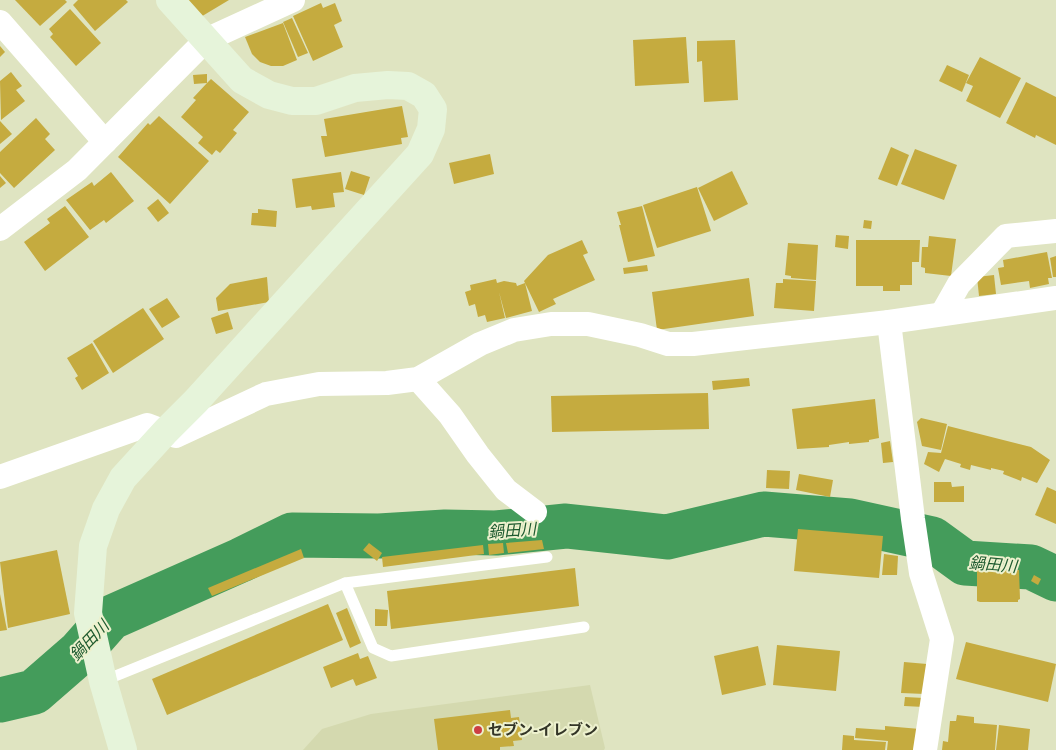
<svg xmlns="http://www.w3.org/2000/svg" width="1056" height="750" viewBox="0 0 1056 750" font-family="'Source Sans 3','Noto Sans JP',sans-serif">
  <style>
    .built { fill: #d4d9af }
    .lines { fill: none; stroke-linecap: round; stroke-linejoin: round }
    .river { stroke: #449c5b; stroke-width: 45 }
    .building { fill: #c5ab3f }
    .lane { stroke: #fff; stroke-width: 11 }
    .street { stroke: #fff; stroke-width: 24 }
    .secondary { stroke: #e6f4da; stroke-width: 28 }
    .poi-dot { fill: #cd3e43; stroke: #edf1ce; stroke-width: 2 }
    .labels { text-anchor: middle; stroke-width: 4; stroke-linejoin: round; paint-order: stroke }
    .poi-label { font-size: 15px; font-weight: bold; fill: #333527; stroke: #edf1ce; text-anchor: start }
    .water-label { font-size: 16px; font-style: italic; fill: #1d5a2f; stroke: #edf1ce }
  </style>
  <rect width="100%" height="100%" fill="#dfe4c1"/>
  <path class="built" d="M590 685 605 748 604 750H303L322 729 371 714Z"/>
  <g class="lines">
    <path class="river" d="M0 700 34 692 80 652 110 618 241 560 292 535 379 536 445 532 496 533 566 526 667 537 764 514 850 521 932 539 965 563 1031 567 1056 579"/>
  </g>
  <g class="building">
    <path d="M15 0H65L67 2 40 26Z"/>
    <path d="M78 0H126L128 2 95 31 73 5Z"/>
    <path d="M188 0H229L199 18Z"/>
    <path d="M321 3 323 8 335 3 342 21 334 25 343 47 313 61 293 16Z"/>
    <path d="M70 9 101 43 76 66 50 37 53 34 49 29Z"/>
    <path d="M292 18 308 53 298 57 283 22Z"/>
    <path d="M283 23 297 60 283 66H271L260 62 252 54 245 37Z"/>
    <path d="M686 37 689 83 635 86 633 40Z"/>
    <path d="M735 40 738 100 704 102 702 61 697 62V41Z"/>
    <path d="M0 46 5 52 0 57Z"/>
    <path d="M980 57 1021 78 1000 118 966 101 973 86 966 83Z"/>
    <path d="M947 65 969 75 962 92 939 81Z"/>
    <path d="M11 72 22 86 16 90 25 101 1 120 0 81Z"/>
    <path d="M207 74V83L211 79 249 112 233 130 237 133 220 153 216 150 212 155 198 143 203 137 181 117 196 100 193 98 207 83 194 84 193 75Z"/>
    <path d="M1026 82 1056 97V145L1036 135 1035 138 1006 123Z"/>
    <path d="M402 106 408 137 401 138 402 144 325 157 321 136H327L324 119Z"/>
    <path d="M159 116 209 161 170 204 118 157 148 123 150 125Z"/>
    <path d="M36 118 50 134 45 139 55 150 14 188 0 173V152Z"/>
    <path d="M0 121 12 134 0 144Z"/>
    <path d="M891 147 909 155 897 186 878 179Z"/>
    <path d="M915 149 957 165 944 200 901 184Z"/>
    <path d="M490 154 494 174 454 184 449 163Z"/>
    <path d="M351 171 370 177 364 195 345 189Z"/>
    <path d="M732 171 748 204 714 221 698 188Z"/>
    <path d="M111 172 134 201 106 223 104 220 90 230 66 200 92 182 94 186Z"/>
    <path d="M341 172 344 192 333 193 335 207 312 210 311 206 296 208 292 179Z"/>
    <path d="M0 176 6 183 0 188Z"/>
    <path d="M697 187 711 231 657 248 643 205Z"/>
    <path d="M158 199 169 213 158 222 147 208Z"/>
    <path d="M65 206 89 237 45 271 24 242 50 223 47 219Z"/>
    <path d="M642 206 655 256 628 262 619 225H621L617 212Z"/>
    <path d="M258 209 277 211 276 227 251 225 252 213H258Z"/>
    <path d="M864 220 872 221 871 229 863 228Z"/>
    <path d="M836 235 849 236 848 249 835 247Z"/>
    <path d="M929 236 956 239 951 276 925 273V268L921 267 922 247H928Z"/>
    <path d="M582 240 588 253 583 255 595 280 553 299 556 304 539 312 525 283 532 311 506 318 499 292 505 318 487 322 485 315 478 317 475 304 469 306 465 292 471 290 470 285 496 279 497 283 504 281 516 283 517 286 525 283 524 281 548 255Z"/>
    <path d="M856 240H920L919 262H912V285H900V291H883V286H856Z"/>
    <path d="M788 243 818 245 816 280 791 278V276L785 275Z"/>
    <path d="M1047 252 1052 278H1048L1049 284 1030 288 1029 281 1001 285 998 268 1004 267 1003 260Z"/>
    <path d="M1056 256V277H1053L1050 258Z"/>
    <path d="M647 265 648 271 624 274 623 268Z"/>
    <path d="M994 275 996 294 979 296 977 277Z"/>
    <path d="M267 277 269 302 218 311 216 298 230 284Z"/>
    <path d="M749 278 754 316 657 330 652 292Z"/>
    <path d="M783 279 816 281 814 311 774 308 776 283H783Z"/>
    <path d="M167 298 180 317 162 328 149 309Z"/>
    <path d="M143 308 164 339 113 373 93 341Z"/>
    <path d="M228 312 233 329 216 334 211 318Z"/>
    <path d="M92 343 109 373 82 390 75 378 78 376 67 358Z"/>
    <path d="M749 378 750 386 713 390 712 381Z"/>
    <path d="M708 393 709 429 552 432 551 396Z"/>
    <path d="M875 399 879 438 869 440V442L849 444V442L829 445V447L797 449 792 409Z"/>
    <path d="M921 418 947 424 941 450 922 446 917 422Z"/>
    <path d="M948 426 1031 447 1050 460 1037 483 1022 477 1021 481 1003 474 1004 471 991 468V470L971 465 970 470 960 467 961 464 945 459 939 472 924 464 928 452 941 453Z"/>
    <path d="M890 441 893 462 883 463 881 443Z"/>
    <path d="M767 470 790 471 789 489 766 488Z"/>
    <path d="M799 474 833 480 830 497 796 490Z"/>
    <path d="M934 482H951L952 487 964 486V502H934Z"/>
    <path d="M1047 487 1056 491V524L1035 515Z"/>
    <path d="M798 529 883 536 879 578 794 571Z"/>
    <path d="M542 540 544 549 508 553 506 543Z"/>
    <path d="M369 543 382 553 377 561 363 550Z"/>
    <path d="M503 543 504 553 489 555 488 544Z"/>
    <path d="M483 545 484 554 383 567 382 557Z"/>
    <path d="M301 549 304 558 212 596 208 588Z"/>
    <path d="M57 550 70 614 8 628 0 562Z"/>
    <path d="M884 554 898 556 897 575H882Z"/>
    <path d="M575 568 579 606 391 629 387 591Z"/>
    <path d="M977 570H1019L1020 599 1018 600V602H980L977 601Z"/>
    <path d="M1034 575 1041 579 1038 585 1031 581Z"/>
    <path d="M0 594 7 630 0 631Z"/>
    <path d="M328 604 343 640 167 715 152 679Z"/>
    <path d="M347 608 361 643 350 648 336 613Z"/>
    <path d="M375 609 388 610 387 626H375Z"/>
    <path d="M966 642 1056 664 1048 702 956 679Z"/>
    <path d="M777 645 840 651 836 691 773 685Z"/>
    <path d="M758 646 766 685 722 695 714 656Z"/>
    <path d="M358 653 360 659 368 656 377 678 356 686 353 679 331 688 323 667Z"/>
    <path d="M904 662 927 664 925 694 901 693Z"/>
    <path d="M905 697 924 698V707L904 706Z"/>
    <path d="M510 710 511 718 519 717 522 740 513 741 514 746 500 747V750H438L434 719Z"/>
    <path d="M957 715 974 717V723L997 725 995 750H942L943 741 948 742 950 721H956Z"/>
    <path d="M999 725 1030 729 1028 750H996Z"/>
    <path d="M885 726 920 729 918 750H887L888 741 855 738 856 728 885 730Z"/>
    <path d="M843 735 854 736V740L886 742 885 750H842Z"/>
  </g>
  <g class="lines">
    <g class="lane">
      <path d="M345 583 373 648 391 656 584 627"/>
      <path d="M103 681 345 583 547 557"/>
    </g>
    <g class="street">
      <path d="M0 22 105 142"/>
      <path d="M0 229 77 170 206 40 293 0"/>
      <path d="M942 314 959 284 1006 236 1056 231"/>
      <path d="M889 322 913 519 921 573 942 639 925 750"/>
      <path d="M418 379 450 415 478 455 506 490 535 512"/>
      <path d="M0 477 147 425 176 436 266 394 319 384 387 383 418 379 480 344 514 330 551 324H588L640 335 668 344H693L889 322 1056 298"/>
    </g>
    <path class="secondary" d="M123 750 103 681 88 613 93 546 106 509 123 478 166 431 196 401 420 154 431 129 433 109 424 95 408 86 388 85 355 88 316 101H292L269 95 242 80 170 0"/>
  </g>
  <circle class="poi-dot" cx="478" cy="730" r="5"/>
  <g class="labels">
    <g class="poi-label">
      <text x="488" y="735">セブン-イレブン</text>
    </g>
    <g class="water-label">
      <text transform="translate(512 530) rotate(-4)" y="6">鍋田川</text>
      <text transform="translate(993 564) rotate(5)" y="6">鍋田川</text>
      <text transform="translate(89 640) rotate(-46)" y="6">鍋田川</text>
    </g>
  </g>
</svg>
